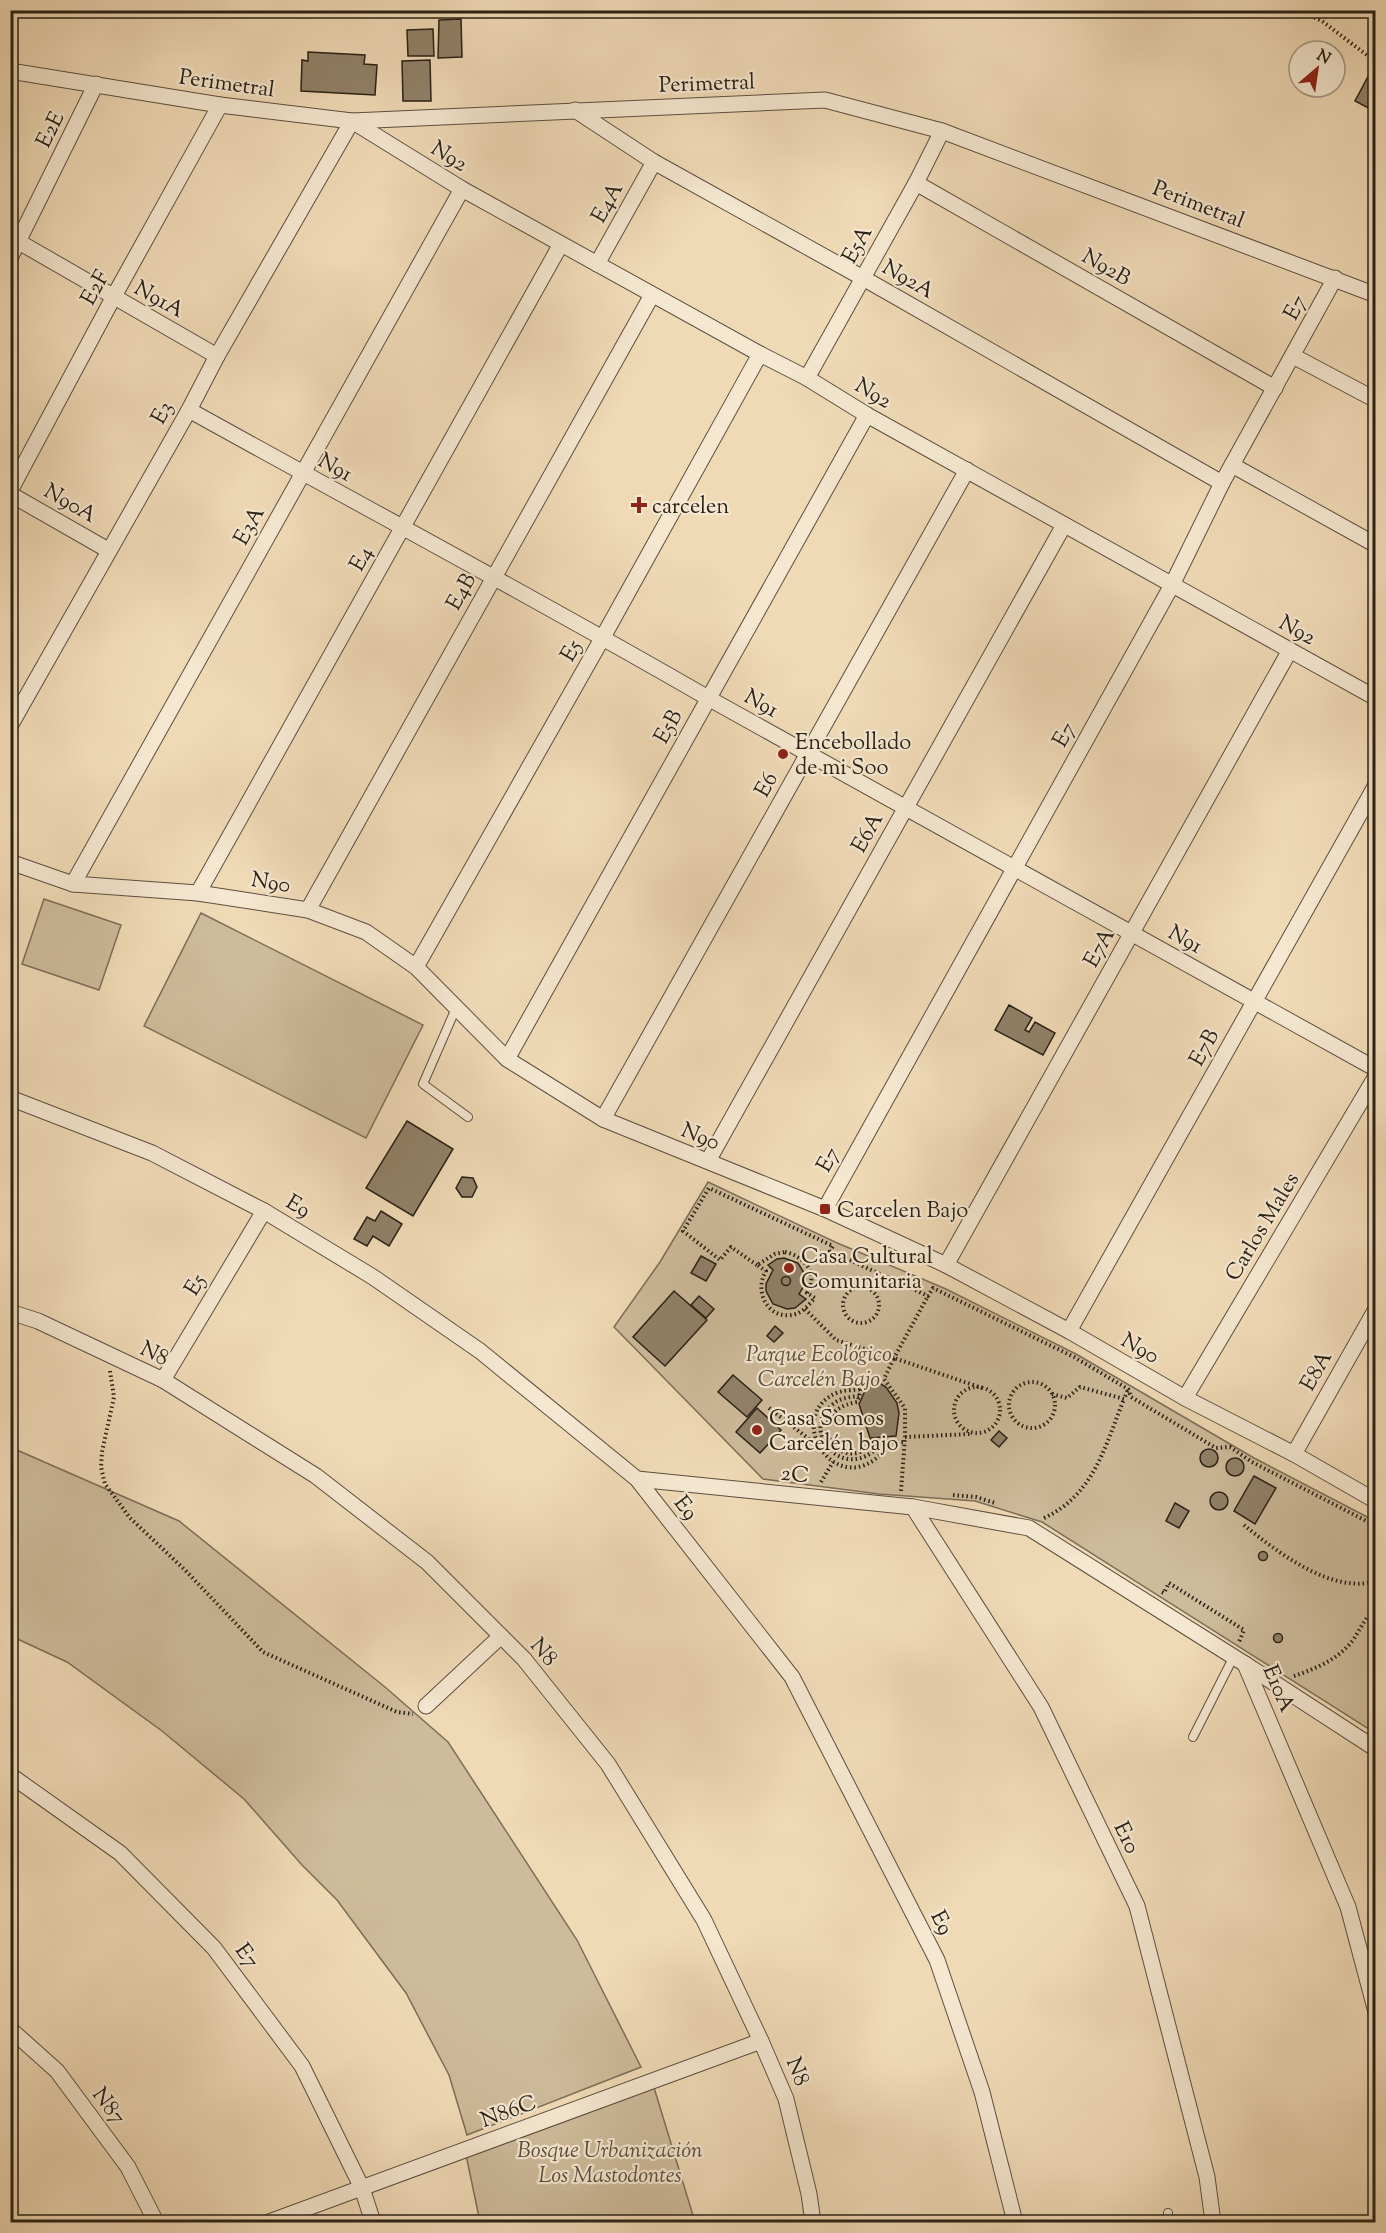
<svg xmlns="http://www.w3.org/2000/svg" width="1386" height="2233" viewBox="0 0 1386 2233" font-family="'Sorts Mill Goudy',serif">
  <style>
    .green { fill: #cebb9b; stroke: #7c6e58; stroke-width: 1.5 }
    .building { fill: #918169; stroke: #2a2116; stroke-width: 1.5 }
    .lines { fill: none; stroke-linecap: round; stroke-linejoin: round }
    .lane-casing { stroke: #5c4f3e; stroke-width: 10 }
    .street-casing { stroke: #5c4f3e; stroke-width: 17 }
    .path { stroke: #2a2116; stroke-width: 4; stroke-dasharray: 1.5 3; stroke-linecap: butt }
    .lane { stroke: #f5e7d0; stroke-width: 8 }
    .street { stroke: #f5e7d0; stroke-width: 15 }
    .poi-dot { fill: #8f2418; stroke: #f5e7d0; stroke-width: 2 }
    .labels { text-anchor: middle; stroke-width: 4.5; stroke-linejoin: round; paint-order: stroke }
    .street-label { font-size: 22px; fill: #2a2116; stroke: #f5e7d0 }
    .poi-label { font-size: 22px; fill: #2a2116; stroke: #f5e7d0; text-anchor: start }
    .park-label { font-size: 22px; font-style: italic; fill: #5b4f3e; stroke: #f5e7d0 }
  </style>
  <rect width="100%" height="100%" fill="#f0dab6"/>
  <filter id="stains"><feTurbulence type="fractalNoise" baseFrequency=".00333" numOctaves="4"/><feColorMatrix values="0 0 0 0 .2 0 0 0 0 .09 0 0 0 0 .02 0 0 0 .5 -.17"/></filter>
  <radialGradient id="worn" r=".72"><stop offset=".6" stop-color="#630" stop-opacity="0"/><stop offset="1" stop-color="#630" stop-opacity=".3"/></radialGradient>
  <g class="green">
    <path d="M44 899 121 925 99 990 22 964Z"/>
    <path d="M201 913 423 1025 366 1138 144 1026Z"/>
    <path d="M708 1182 835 1242 946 1289 1076 1354 1254 1458 1375 1521V1733L1042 1522 975 1501 879 1494 763 1479 614 1327 660 1262Z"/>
    <path d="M10 1447 179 1521 385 1687 448 1742 577 1940 641 2067 467 2135 449 2075 406 1993 337 1900 302 1865 244 1799 162 1731 67 1662 11 1636Z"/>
    <path d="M652 2081 695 2222H480L465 2150Z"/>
  </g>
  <g class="building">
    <path d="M461 19 462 57 438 58 439 20Z"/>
    <path d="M433 29 434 56H408L407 30Z"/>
    <path d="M308 52 365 55 364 64 377 65 375 95 301 91 302 60 308 61Z"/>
    <path d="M430 60 431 101H403L402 61Z"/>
    <path d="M1371 71 1376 74V112L1355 101Z"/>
    <path d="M1009 1005 1032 1018 1025 1030 1029 1032 1035 1022 1055 1033 1043 1055 995 1030Z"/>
    <path d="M407 1121 453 1149 413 1216 366 1188Z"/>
    <path d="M462 1177 473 1178 477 1187 472 1197H462L456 1188Z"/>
    <path d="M381 1211 402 1224 389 1246 373 1236 367 1246 354 1239 367 1217 375 1221Z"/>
    <path d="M701 1256 716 1264 706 1281 691 1273Z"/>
    <path d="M784 1258 798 1263 806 1276 805 1284 799 1294 806 1299 795 1308 787 1309 773 1304 766 1291V1284L773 1270 768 1265 777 1259Z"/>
    <circle cx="786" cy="1281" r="4.5"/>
    <path d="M674 1291 707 1320 665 1366 633 1337Z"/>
    <path d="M699 1296 714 1309 706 1318 691 1305Z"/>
    <path d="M775 1326 783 1333 774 1342 767 1336Z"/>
    <path d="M733 1375 762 1400 747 1417 718 1392Z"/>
    <path d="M871 1378 886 1387 897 1403 899 1413 896 1436 870 1438 859 1404Z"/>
    <path d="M757 1408 781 1430 760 1453 736 1432Z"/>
    <path d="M999 1431 1007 1438 999 1447 991 1440Z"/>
    <circle cx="1209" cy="1458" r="9"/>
    <circle cx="1235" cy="1467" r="9"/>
    <path d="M1254 1476 1276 1488 1255 1524 1234 1511Z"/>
    <circle cx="1219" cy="1501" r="9"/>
    <path d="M1175 1503 1189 1511 1179 1528 1166 1521Z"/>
    <circle cx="1263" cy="1556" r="4.5"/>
    <circle cx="1278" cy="1638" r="4.5"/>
  </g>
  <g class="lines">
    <defs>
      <g id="lane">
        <path d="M456 1008 423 1084 468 1117"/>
        <path d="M1193 1737 1234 1656"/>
        <path d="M1168 2213V2222"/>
      </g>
      <g id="street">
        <path d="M10 71 220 105 352 121 825 100 942 131 1376 295"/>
        <path d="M575 110 654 162 863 278 1222 483"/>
        <path d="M916 183 1275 388"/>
        <path d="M19 242 217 356"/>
        <path d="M10 258 96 84"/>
        <path d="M597 264 654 162"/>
        <path d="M1293 356 1376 400"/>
        <path d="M807 378 916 183 942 131"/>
        <path d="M189 410C362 506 537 599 708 698L1376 1069"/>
        <path d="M1232 465 1376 545"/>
        <path d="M10 491 113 298 220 105"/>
        <path d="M10 494 108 550"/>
        <path d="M10 726 189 410 217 356 352 121 462 189 760 354 807 378 867 415 1376 698"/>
        <path d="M10 862 73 884 198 893 308 910 366 932 416 967 507 1059 603 1119 825 1209 946 1265 1069 1331 1185 1398 1294 1454 1376 1501"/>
        <path d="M73 884 462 189"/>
        <path d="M198 893 561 244"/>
        <path d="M308 910 652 295"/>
        <path d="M416 967 603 637 760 354"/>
        <path d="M507 1059 867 415"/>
        <path d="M10 1098 152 1153 264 1211 373 1277 480 1351 637 1479 792 1677 937 1960 982 2092 1015 2222"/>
        <path d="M603 1119 967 470"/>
        <path d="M708 1161 1064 525"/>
        <path d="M825 1209 1172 585 1222 483 1335 278"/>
        <path d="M946 1265 1290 650"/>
        <path d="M10 1312 38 1321 163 1380 316 1476 427 1562 524 1659 608 1764 704 1920 761 2041 786 2099 809 2194 813 2222"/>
        <path d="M1069 1331 1376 785"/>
        <path d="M163 1380 264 1211"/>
        <path d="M1185 1398 1376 1076"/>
        <path d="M1294 1454 1376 1309"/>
        <path d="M637 1479 913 1507 1029 1528 1245 1664 1348 1907 1376 2012"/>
        <path d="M913 1507 1041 1707 1137 1906 1207 2177 1213 2222"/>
        <path d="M1245 1664 1376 1749"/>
        <path d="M426 1706 501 1636"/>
        <path d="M10 1775 120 1853 214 1948 302 2066 362 2188 373 2222"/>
        <path d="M10 2029 57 2071 128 2167 156 2222"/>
        <path d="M269 2222 761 2041"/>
      </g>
    </defs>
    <use href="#lane" class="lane-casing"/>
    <use href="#street" class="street-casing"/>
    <g class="path">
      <path d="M1298 10 1322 21 1376 62"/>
      <path d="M785 1252C804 1256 819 1273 807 1293L815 1298C809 1304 804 1311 796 1314 769 1322 753 1292 766 1271L757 1265 775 1254Z"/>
      <path d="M757 1265 731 1247 720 1260 683 1231 709 1188 833 1246 830 1251 928 1296 933 1288 1074 1357 1128 1389 1131 1397 1216 1448 1230 1447 1252 1462 1376 1526"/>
      <circle cx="861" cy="1305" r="18"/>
      <path d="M805 1309 836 1340 894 1358 928 1296"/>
      <path d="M110 1371 114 1397 102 1452 101 1467 105 1484 130 1518 185 1570 263 1652 397 1712 413 1714"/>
      <circle cx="1032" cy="1405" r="23"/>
      <circle cx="977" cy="1410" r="23"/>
      <path d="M1052 1394 1067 1398 1080 1387 1124 1399 1128 1390"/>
      <path d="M859 1396C850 1397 840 1398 833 1404 798 1431 844 1484 879 1446L884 1451C836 1504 780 1414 839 1392 846 1390 855 1390 862 1389L857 1402C797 1413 840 1480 874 1442L879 1446"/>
      <path d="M769 1408 818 1446"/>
      <path d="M905 1437 970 1434"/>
      <path d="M870 1441 905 1442"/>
      <path d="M821 1482 833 1462"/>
      <path d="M901 1491 905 1437V1408L884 1379 894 1358 985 1389"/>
      <path d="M953 1495 976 1497 995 1503"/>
      <path d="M1044 1518C1094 1495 1105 1446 1124 1399"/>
      <path d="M1244 1525C1276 1551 1332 1595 1376 1581"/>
      <path d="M1162 1592 1164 1593 1169 1583 1244 1630 1239 1642"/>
      <path d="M1294 1676C1315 1669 1339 1659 1353 1640 1361 1629 1364 1617 1376 1610"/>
    </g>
    <use href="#lane" class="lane"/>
    <use href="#street" class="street"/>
  </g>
  <g class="poi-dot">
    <path d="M636 496h6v6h6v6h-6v6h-6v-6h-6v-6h6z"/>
    <circle cx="783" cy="754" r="6"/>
    <rect x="819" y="1203" width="12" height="12" rx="3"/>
    <circle cx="789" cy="1268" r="6"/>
    <circle cx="757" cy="1430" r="6"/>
  </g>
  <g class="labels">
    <g class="street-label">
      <text transform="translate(227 82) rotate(8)" y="8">Perimetral</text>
      <text transform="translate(707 82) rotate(-2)" y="8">Perimetral</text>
      <text transform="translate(49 129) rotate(-64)" y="8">E2E</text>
      <text transform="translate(450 155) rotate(32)" y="8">N92</text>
      <text transform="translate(606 202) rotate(-61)" y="8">E4A</text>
      <text transform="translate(1199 203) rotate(21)" y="8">Perimetral</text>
      <text transform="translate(856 244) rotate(-61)" y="8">E5A</text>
      <text transform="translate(1107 266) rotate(30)" y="8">N92B</text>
      <text transform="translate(909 278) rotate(30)" y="8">N92A</text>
      <text transform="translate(94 287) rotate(-61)" y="8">E2F</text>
      <text transform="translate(160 298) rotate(29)" y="8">N91A</text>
      <text transform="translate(1294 307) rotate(-62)" y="8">E7</text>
      <text transform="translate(874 392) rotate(31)" y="8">N92</text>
      <text transform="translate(161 412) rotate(-61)" y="8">E3</text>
      <text transform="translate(336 466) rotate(29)" y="8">N91</text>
      <text transform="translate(71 502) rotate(30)" y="8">N90A</text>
      <text transform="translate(248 525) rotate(-61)" y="8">E3A</text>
      <text transform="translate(360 558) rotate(-61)" y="8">E4</text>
      <text transform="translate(460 591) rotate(-61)" y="8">E4B</text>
      <text transform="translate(1298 629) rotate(29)" y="8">N92</text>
      <text transform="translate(570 650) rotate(-60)" y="8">E5</text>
      <text transform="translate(762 702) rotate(29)" y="8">N91</text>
      <text transform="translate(667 726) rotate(-61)" y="8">E5B</text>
      <text transform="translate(1063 734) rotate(-61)" y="8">E7</text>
      <text transform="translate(765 784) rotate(-61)" y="8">E6</text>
      <text transform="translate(866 832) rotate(-61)" y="8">E6A</text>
      <text transform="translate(271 881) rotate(9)" y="8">N90</text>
      <text transform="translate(1186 938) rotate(29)" y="8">N91</text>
      <text transform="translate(1098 947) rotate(-61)" y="8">E7A</text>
      <text transform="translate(1203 1047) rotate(-61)" y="8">E7B</text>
      <text transform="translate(701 1135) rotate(22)" y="8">N90</text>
      <text transform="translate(827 1159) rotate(-61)" y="8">E7</text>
      <text transform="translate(299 1205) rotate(31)" y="8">E9</text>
      <text transform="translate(1261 1226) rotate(-59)" y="8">Carlos Males</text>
      <text transform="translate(194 1284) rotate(-59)" y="8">E5</text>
      <text transform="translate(1141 1347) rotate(30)" y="8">N90</text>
      <text transform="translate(155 1352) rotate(26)" y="8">N8</text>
      <text transform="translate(1315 1370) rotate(-61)" y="8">E8A</text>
      <text transform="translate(795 1473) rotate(6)" y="8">2C</text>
      <text transform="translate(687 1507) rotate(52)" y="8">E9</text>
      <text transform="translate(545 1651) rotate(49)" y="8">N8</text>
      <text transform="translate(1280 1688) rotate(67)" y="8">E10A</text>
      <text transform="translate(1128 1837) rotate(64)" y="8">E10</text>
      <text transform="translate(943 1922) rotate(63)" y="8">E9</text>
      <text transform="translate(248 1955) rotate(54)" y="8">E7</text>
      <text transform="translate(799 2071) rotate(68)" y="8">N8</text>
      <text transform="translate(110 2105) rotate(53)" y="8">N87</text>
      <text transform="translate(508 2110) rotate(-20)" y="8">N86C</text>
    </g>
    <g class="poi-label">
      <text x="652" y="513">carcelen</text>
      <text x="795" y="749">Encebollado<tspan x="795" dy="25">de mi Soo</tspan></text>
      <text x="837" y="1217">Carcelen Bajo</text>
      <text x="801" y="1263">Casa Cultural<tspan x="801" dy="25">Comunitaria</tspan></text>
      <text x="769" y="1425">Casa Somos<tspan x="769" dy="25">Carcelén bajo</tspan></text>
    </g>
    <g class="park-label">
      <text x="819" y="1361">Parque Ecológico<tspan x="819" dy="25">Carcelén Bajo</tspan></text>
      <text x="610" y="2157">Bosque Urbanización<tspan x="610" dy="25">Los Mastodontes</tspan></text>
    </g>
  </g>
  <rect width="1386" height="2233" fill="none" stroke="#f0dab6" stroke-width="36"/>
  <rect x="12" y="12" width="1362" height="2209" fill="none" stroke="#2a2116" stroke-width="3"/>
  <rect x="18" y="18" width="1350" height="2197" fill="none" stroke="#2a2116" stroke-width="1.5"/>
  <g transform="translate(1317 69) rotate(29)"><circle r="28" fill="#f5e7d0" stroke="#a49886" stroke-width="1.5"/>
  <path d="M0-4.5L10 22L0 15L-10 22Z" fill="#8f2418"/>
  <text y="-9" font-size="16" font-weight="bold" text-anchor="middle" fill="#2a2116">N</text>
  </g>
  <rect width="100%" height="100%" filter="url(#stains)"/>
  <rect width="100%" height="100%" fill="url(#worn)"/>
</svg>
